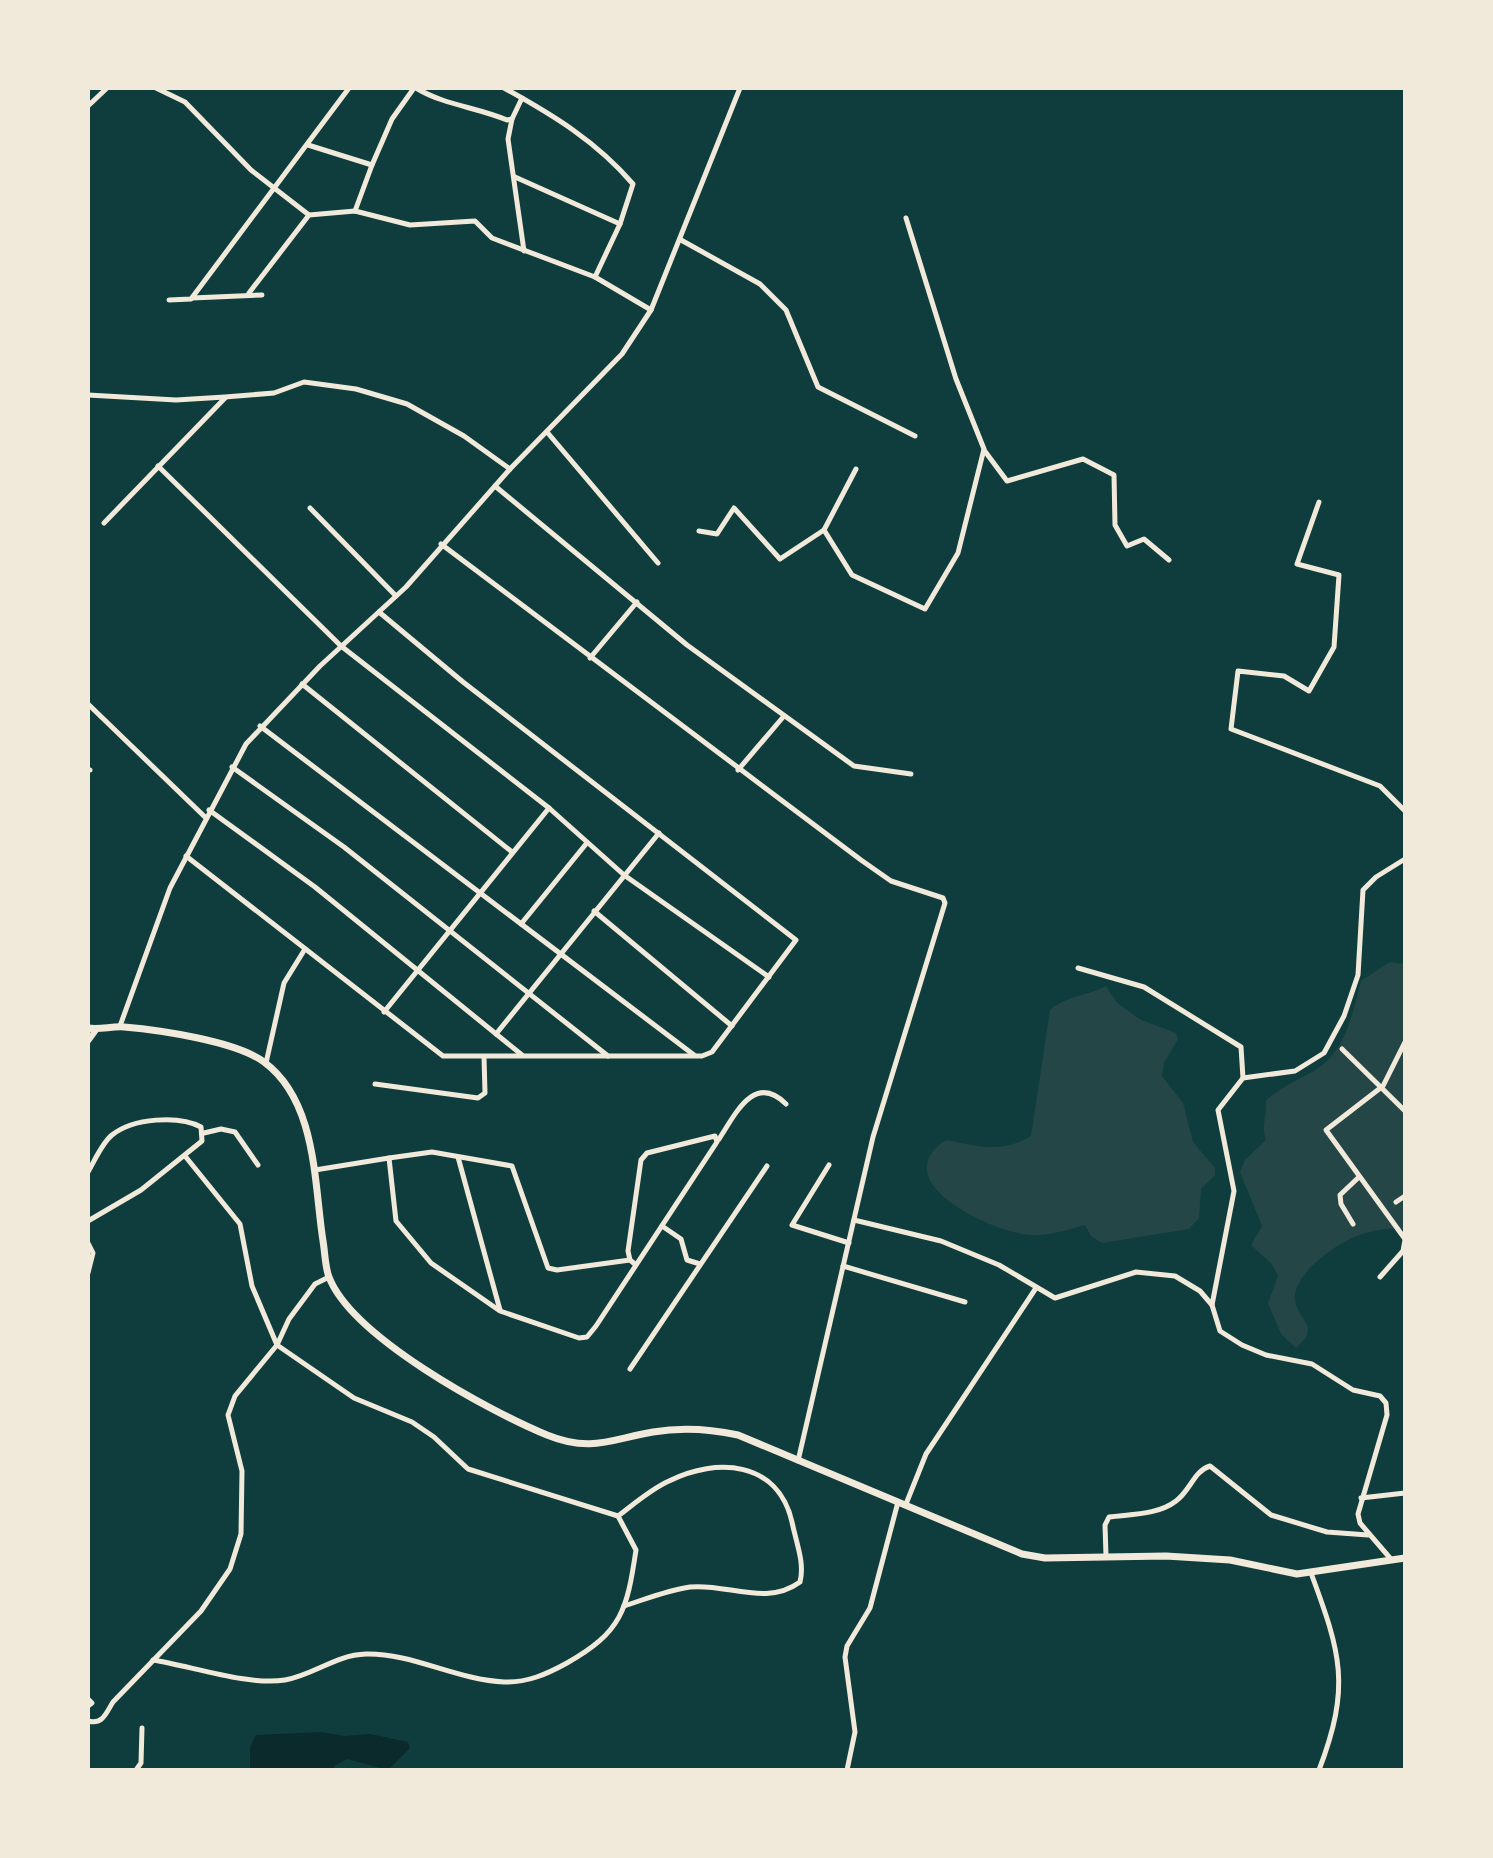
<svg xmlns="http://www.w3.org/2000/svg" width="1493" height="1858" viewBox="0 0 1493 1858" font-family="'Varela Round',sans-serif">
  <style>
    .green { fill: #244646 }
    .water { fill: #0a2a2b }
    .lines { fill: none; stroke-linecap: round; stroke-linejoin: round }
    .minor { stroke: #f1e9da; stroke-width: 5 }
    .tertiary { stroke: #f1e9da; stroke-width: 6 }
    .primary { stroke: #f1e9da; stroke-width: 7 }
  </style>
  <rect width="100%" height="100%" fill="#0f3d3e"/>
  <g class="green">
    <path d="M1390 962 1405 964V1229C1390 1228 1377 1229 1362 1234 1340 1241 1292 1273 1295 1300 1298 1322 1322 1325 1296 1348L1281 1334 1268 1303 1278 1276 1272 1264 1251 1245 1262 1226 1240 1172 1245 1160 1266 1140C1261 1126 1267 1116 1266 1101 1282 1085 1302 1079 1320 1067 1347 1047 1353 1011 1361 981Z"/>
    <path d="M1106 986 1117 1003 1141 1020 1176 1033 1178 1039 1164 1063 1162 1076 1183 1103 1193 1142 1215 1168V1175L1201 1189 1199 1218 1189 1229 1102 1243 1091 1236 1085 1225C1062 1231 1042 1239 1018 1233 983 1226 886 1180 946 1140 977 1146 1002 1154 1031 1136L1050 1010C1065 996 1088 996 1106 986Z"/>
  </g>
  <path class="water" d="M321 1732 344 1736 370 1734 408 1742 410 1748 388 1770 347 1759 334 1766 335 1770H250V1747L256 1735Z"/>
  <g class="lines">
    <g class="minor">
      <path d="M156 88 185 102 251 170 309 215"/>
      <path d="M416 88C444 105 476 107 507 120L512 119 522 98"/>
      <path d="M504 88C553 115 596 141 633 184L620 224 595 277 651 310"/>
      <path d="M88 106 107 88"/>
      <path d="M512 119 508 139 524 251"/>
      <path d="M308 145 372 165 355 211"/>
      <path d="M372 165 392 119 414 88"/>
      <path d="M515 177 620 224"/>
      <path d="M681 240 760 284 786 310 818 387 915 436"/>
      <path d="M249 293 309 215 355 211 410 225 475 221 492 238 595 277"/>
      <path d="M192 298 262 295"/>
      <path d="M169 300 191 299 349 88"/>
      <path d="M88 395 176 400 225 397 274 393 304 382 356 389 407 404 464 436 510 469"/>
      <path d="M547 432 658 563"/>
      <path d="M984 450 1007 481 1083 459 1114 475 1115 525 1127 546 1144 539 1169 560"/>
      <path d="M158 466 341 646 549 808 624 875 769 977"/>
      <path d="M856 469 824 530 852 575 925 609 958 553 984 449 956 379 906 218"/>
      <path d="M495 486 687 645 854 766 911 774"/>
      <path d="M1319 502 1297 564 1339 575 1334 647 1309 691 1284 676 1238 671 1231 729 1380 786 1405 811"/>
      <path d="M310 508 396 596"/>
      <path d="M104 523 225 398"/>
      <path d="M699 531 717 534 734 508 780 559 824 530"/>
      <path d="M441 544 861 860 891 881 943 898 945 903 873 1137 798 1461"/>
      <path d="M590 658 637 602"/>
      <path d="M302 684 512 852"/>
      <path d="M88 704 205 817"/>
      <path d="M260 726 694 1055"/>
      <path d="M232 767 344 847 608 1056"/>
      <path d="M88 770H90"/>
      <path d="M738 770 784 716"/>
      <path d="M209 810 315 887 522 1055"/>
      <path d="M186 856 443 1056H702L712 1052 796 940 463 682 379 612"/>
      <path d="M594 911 732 1026"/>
      <path d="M521 924 586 844"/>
      <path d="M1078 968 1144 987 1241 1047 1243 1078"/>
      <path d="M384 1012 549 808"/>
      <path d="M120 1026 170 888 246 744 320 666 406 587 510 469 622 354 651 310 740 88"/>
      <path d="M496 1034 659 833"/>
      <path d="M1405 1042 1383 1086 1326 1130 1405 1239"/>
      <path d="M1342 1049 1405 1111"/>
      <path d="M266 1063 284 983 305 949"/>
      <path d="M375 1084 478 1098 485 1093 484 1057"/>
      <path d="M204 1133 221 1129 235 1132 258 1165"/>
      <path d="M719 1139C735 1115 754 1072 786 1104"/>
      <path d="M458 1157 500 1310"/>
      <path d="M389 1158 432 1152 512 1166 548 1268 557 1270 630 1260"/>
      <path d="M829 1165 792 1225 849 1243"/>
      <path d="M315 1170 389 1158 396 1221 431 1263 500 1311 579 1338 587 1337 596 1326 717 1142 715 1136 647 1153 641 1160 628 1251 630 1260 636 1265"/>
      <path d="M88 1172C95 1160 102 1143 112 1135 133 1118 179 1115 201 1127L202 1141 141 1190 88 1221"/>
      <path d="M1396 1202 1405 1196"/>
      <path d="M854 1220 941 1241 999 1265 1055 1298 1136 1272 1175 1276 1200 1291 1212 1305 1220 1331 1242 1345 1266 1355 1312 1364 1353 1390 1380 1396 1386 1403 1387 1415 1358 1514 1360 1523 1390 1558"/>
      <path d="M1353 1224 1341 1204 1340 1195 1359 1177"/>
      <path d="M662 1226 681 1239 687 1260 700 1264"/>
      <path d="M88 1243 93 1253 88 1273"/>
      <path d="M843 1266 965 1302"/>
      <path d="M1380 1277 1403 1251 1405 1240"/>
      <path d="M1212 1305 1234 1191 1218 1110 1243 1078 1295 1071 1324 1053 1344 1016 1358 975 1363 890 1376 877 1405 859"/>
      <path d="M630 1369 767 1166"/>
      <path d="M1361 1498 1405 1493"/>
      <path d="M906 1504 926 1454 1036 1288"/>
      <path d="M618 1516C634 1504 651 1489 669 1481 717 1457 778 1461 792 1522 796 1542 805 1563 800 1582 766 1607 727 1583 690 1587 668 1590 646 1599 624 1606"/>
      <path d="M1106 1556 1105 1525 1109 1517C1131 1514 1158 1515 1176 1501 1190 1491 1194 1471 1210 1466L1271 1515 1327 1532 1368 1535"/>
      <path d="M1311 1573C1341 1654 1351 1686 1319 1770"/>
      <path d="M153 1660C191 1666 248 1686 285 1680 314 1675 335 1655 366 1654 412 1653 457 1680 504 1682 527 1683 547 1674 567 1663 622 1632 627 1610 636 1550L618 1516 468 1469 434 1437 412 1422 354 1398 277 1345 252 1286 240 1224 185 1156"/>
      <path d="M88 1699 92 1703 88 1706"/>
      <path d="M88 1721C103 1725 106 1713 113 1702L201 1611 230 1569 241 1534 242 1471 228 1415 235 1396 277 1345 289 1319 315 1284 329 1277"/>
      <path d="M136 1770 141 1763 142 1728"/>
      <path d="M847 1770 855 1732 845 1657 847 1646 870 1608 898 1502"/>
    </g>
    <path class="tertiary" d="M88 1041 96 1030"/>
    <path class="primary" d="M88 1028C100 1030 112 1026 124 1027 159 1030 236 1041 264 1062 317 1101 314 1183 323 1241 325 1252 325 1267 329 1277 352 1337 489 1411 547 1435 591 1453 612 1439 653 1432 682 1427 710 1429 738 1435L1022 1554 1045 1558 1166 1556 1230 1560 1297 1574 1405 1558"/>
  </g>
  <rect width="1493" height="1858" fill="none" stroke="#f1e9da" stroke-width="180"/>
</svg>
